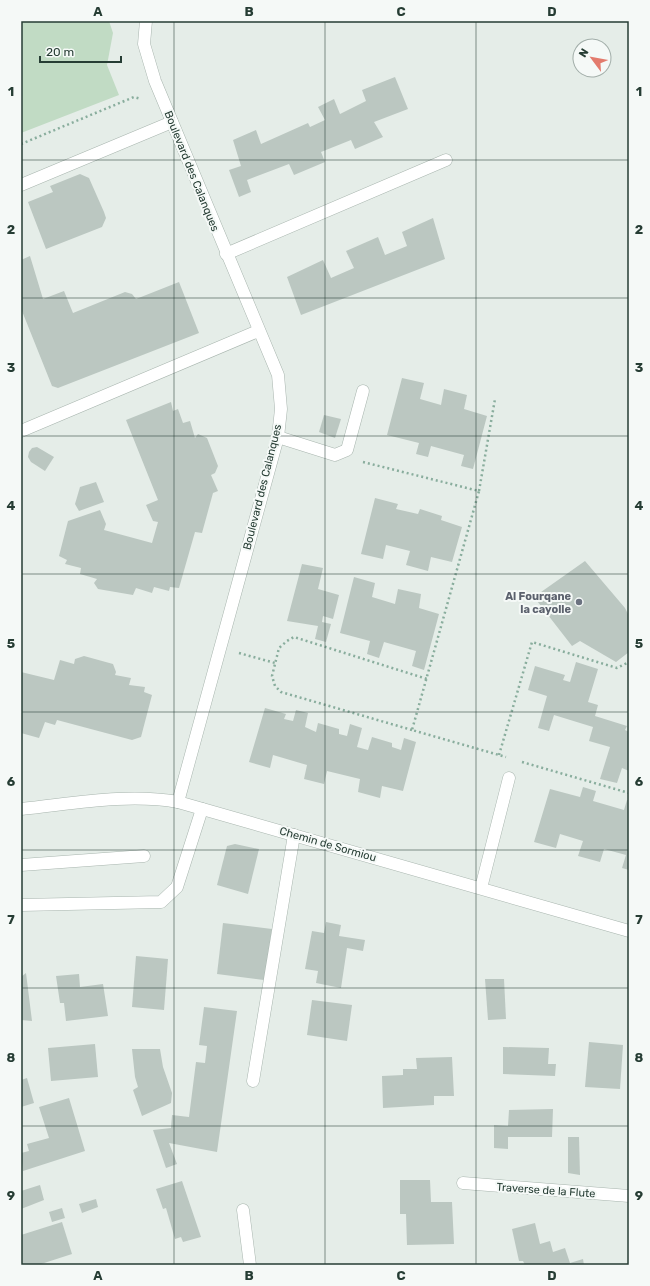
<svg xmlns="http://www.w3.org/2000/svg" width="650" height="1286" viewBox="0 0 650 1286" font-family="Rubik,sans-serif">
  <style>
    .green { fill: #c1dbc4 }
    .building { fill: #bbc7c1 }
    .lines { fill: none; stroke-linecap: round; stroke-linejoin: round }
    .lane-casing { stroke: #a8b5ae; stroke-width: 13 }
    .street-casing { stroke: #a8b5ae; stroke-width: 13 }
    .path { stroke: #89ad9d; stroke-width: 2.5; stroke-dasharray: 2 3; stroke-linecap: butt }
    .lane { stroke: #fff; stroke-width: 12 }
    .street { stroke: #fff; stroke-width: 12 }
    .grid { fill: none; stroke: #263d34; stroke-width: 1; stroke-opacity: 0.55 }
    .worship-dot { fill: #6b7280; stroke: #f5f9f7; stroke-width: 1.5 }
    .labels { text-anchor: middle; stroke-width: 4; stroke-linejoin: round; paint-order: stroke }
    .street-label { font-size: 11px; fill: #263d34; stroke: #f5f9f7 }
    .worship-label { font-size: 11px; font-weight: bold; fill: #5b616d; stroke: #f5f9f7; text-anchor: end }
    .neatline { fill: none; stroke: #263d34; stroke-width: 1.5 }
    .grid-label { font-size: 13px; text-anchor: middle; font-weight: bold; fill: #263d34 }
  </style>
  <rect width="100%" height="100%" fill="#e5ede8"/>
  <path class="green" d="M21 21H109L113 33 107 65 119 95 21 133Z"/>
  <g class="building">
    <path d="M395 77 408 109 374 122 383 137 355 149 351 140 321 152 325 162 294 175 289 164 247 180 251 192 239 197 229 170 241 166 233 140 256 130 261 144 308 123 310 127 325 120 318 107 334 99 340 114 366 101 362 90Z"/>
    <path d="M80 174 89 178 104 212 106 218 102 227 46 249 28 202 53 192 50 186Z"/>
    <path d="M433 218 445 259 301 315 287 277 323 260 331 278 354 268 346 251 378 237 385 255 407 246 402 232Z"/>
    <path d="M30 256 43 299 64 291 73 313 125 292 132 294 136 299 179 282 199 333 58 388 52 386 22 311 21 312V260Z"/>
    <path d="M402 378 424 383 420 399 441 405 444 389 467 395 464 409 487 416 473 469 461 466 464 455 431 446 428 457 416 454 419 443 387 435Z"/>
    <path d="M171 402 173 411 178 409 183 423 190 421 195 438 198 434 207 438 218 466 215 473 211 475 218 491 213 493 202 533 195 532 179 588 170 587 169 591 154 587 152 593 136 588 133 595 98 589 94 583 97 579 80 574 81 568 65 564 67 560 59 556 68 521 100 510 106 524 104 530 152 543 158 522 153 521 146 505 158 500 126 420Z"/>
    <path d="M324 415 341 419 335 438 319 432Z"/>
    <path d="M37 447 54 457 45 471 31 462 28 457 29 452 32 448Z"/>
    <path d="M96 482 104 502 79 511 75 504 80 487Z"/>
    <path d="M375 498 398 504 396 509 418 514 420 509 442 516 441 520 462 527 452 562 431 557 428 571 406 565 410 551 386 545 383 559 361 554Z"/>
    <path d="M585 561 625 608 629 616V652L616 662 580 641 572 646 534 597Z"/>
    <path d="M302 564 323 568 318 589 339 595 333 619 323 616 322 622 331 624 326 642 315 639 318 626 287 621Z"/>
    <path d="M354 577 375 583 372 597 395 604 398 589 421 594 419 608 439 614 424 670 412 666 416 651 384 642 379 658 367 654 370 641 340 633Z"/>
    <path d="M84 656 113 664 116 672 115 675 131 678 129 685 145 687 144 692 152 695 141 737 132 740 57 720 55 725 45 722 39 738 21 733V672L54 680 60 660 74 664 75 659Z"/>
    <path d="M576 662 598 669 588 702 598 705 595 716 627 726 625 730 629 732V771L622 768 617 783 600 779 610 747 589 741 593 727 554 715 549 731 538 728 547 696 528 690 535 666 565 675 563 680 570 682Z"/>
    <path d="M265 708 286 714 284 719 293 721 296 710 308 713 305 727 316 732 318 723 339 729V734L347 736 350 724 362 728 357 747 368 750 372 737 392 743V747L401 750 404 738 416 742 403 791 382 786 380 798 358 792 360 779 327 771 324 784 304 779 307 765 273 755 270 768 249 762Z"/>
    <path d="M583 787 596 791 593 801 624 810 627 800H629V870L622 868 626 855 604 849 600 862 578 856 583 841 560 834 556 848 534 842 550 789 580 797Z"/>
    <path d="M235 844 259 849 248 894 217 885 227 846Z"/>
    <path d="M326 922 341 925 339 936 365 940 363 951 347 948 341 988 316 983 318 971 305 969 312 931 324 933Z"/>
    <path d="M223 923 272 929 264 980 217 974Z"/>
    <path d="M136 956 168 959 164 1010 132 1007Z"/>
    <path d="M26 973 32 1021 21 1020V977Z"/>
    <path d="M79 974 80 987 103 984 108 1016 66 1021 64 1003H60L56 976Z"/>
    <path d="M485 979H504L506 1019 488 1020Z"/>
    <path d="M312 1000 352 1005 347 1041 307 1035Z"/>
    <path d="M204 1007 237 1011 217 1152 169 1143 177 1164 166 1168 153 1130 171 1128 172 1115 189 1117 196 1062 205 1063 207 1046 199 1045Z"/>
    <path d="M589 1042 623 1045 620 1089 585 1087Z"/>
    <path d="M95 1044 98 1077 51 1081 48 1048Z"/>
    <path d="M503 1047 549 1048 548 1064H556L555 1076 503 1074Z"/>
    <path d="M132 1049H160L163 1067 172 1093 171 1103 142 1116 133 1090 138 1087 135 1077Z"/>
    <path d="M452 1057 454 1096H434V1105L383 1108 382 1076 403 1075V1069H417L416 1058Z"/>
    <path d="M27 1078 34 1103 21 1107V1080Z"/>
    <path d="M69 1098 85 1151 23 1171 21 1153 29 1151 27 1144 49 1138 39 1107Z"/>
    <path d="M553 1109 552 1137H508V1149L494 1148V1125L508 1126 509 1110Z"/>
    <path d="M568 1137H579L580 1175 568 1173Z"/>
    <path d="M400 1180H430L431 1202H452L454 1244 407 1245 406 1214H400Z"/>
    <path d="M182 1181 201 1237 183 1242 181 1237 175 1239 166 1208 163 1209 156 1189Z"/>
    <path d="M40 1185 44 1200 21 1209V1191Z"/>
    <path d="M96 1199 98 1207 82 1213 79 1204Z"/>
    <path d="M62 1208 65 1218 52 1222 49 1212Z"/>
    <path d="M62 1222 72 1254 38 1265H21V1235Z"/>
    <path d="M535 1223 540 1244 550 1241 553 1252 565 1248 570 1263 583 1259 584 1265H525L523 1261H519L512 1229Z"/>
  </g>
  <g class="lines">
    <defs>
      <g id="lane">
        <path d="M226 254 446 160"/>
        <path d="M21 431 258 331"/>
        <path d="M278 437 335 455 347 450 363 391"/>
        <path d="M21 865 144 856"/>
        <path d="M481 888 509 778"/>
        <path d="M21 905 161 902 177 887 202 809"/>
        <path d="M253 1081 294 835"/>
        <path d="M243 1210 250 1265"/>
      </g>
      <g id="street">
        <path d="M146 21 144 44 155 81 278 375 281 409 278 437 178 802"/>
        <path d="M21 185 172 122"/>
        <path d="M21 809C72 804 126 793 178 802L629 931"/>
        <path d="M463 1183 629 1196"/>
      </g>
    </defs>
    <use href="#lane" class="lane-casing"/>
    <use href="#street" class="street-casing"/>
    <g class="path">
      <path d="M21 144 134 97 141 99"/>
      <path d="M363 462 479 491 412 730 506 757"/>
      <path d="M479 491 495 399"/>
      <path d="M239 653 275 663"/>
      <path d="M412 730 281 692 275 686 272 676 279 648 287 641 294 637 427 679"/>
      <path d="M499 755 532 642 617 668 629 662"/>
      <path d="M522 762 629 793"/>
    </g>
    <use href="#lane" class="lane"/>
    <use href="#street" class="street"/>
  </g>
  <path class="grid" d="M174 21V1265M325 21V1265M476 21V1265M21 160H629M21 298H629M21 436H629M21 574H629M21 712H629M21 850H629M21 988H629M21 1126H629"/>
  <circle class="worship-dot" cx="579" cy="602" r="4"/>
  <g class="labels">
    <g class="street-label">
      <text transform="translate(192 171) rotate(68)" y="4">Boulevard des Calanques</text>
      <text transform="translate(262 487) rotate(-76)" y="4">Boulevard des Calanques</text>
      <text transform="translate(328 844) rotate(16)" y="4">Chemin de Sormiou</text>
      <text transform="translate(546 1190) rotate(4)" y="4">Traverse de la Flute</text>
    </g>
    <g class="worship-label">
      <text x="571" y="600">Al Fourqane<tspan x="571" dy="13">la cayolle</tspan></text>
    </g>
  </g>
  <rect width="650" height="1286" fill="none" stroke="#f5f9f7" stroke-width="44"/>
  <g transform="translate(592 58) rotate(302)"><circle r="19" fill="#f5f9f7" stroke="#a2aea9"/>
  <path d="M0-3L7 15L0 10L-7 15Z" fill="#e37b6d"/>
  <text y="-6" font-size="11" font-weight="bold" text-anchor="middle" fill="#263d34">N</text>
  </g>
  <path d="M40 56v6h81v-6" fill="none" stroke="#263d34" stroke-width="2"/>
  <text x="46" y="56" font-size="12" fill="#263d34" stroke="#f5f9f7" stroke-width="3" paint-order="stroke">20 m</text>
  <rect x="22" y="22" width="606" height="1242" class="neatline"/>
  <g class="grid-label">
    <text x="98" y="16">A</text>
    <text x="249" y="16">B</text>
    <text x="401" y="16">C</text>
    <text x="552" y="16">D</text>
    <text x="11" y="96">1</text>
    <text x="639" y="96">1</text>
    <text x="11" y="234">2</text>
    <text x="639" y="234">2</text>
    <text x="11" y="372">3</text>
    <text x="639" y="372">3</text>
    <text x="11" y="510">4</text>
    <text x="639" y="510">4</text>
    <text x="11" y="648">5</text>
    <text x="639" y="648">5</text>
    <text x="11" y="786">6</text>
    <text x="639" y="786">6</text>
    <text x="11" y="924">7</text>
    <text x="639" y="924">7</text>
    <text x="11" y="1062">8</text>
    <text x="639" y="1062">8</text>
    <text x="11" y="1200">9</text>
    <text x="639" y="1200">9</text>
    <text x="98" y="1280">A</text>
    <text x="249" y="1280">B</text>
    <text x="401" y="1280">C</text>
    <text x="552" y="1280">D</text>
  </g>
</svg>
